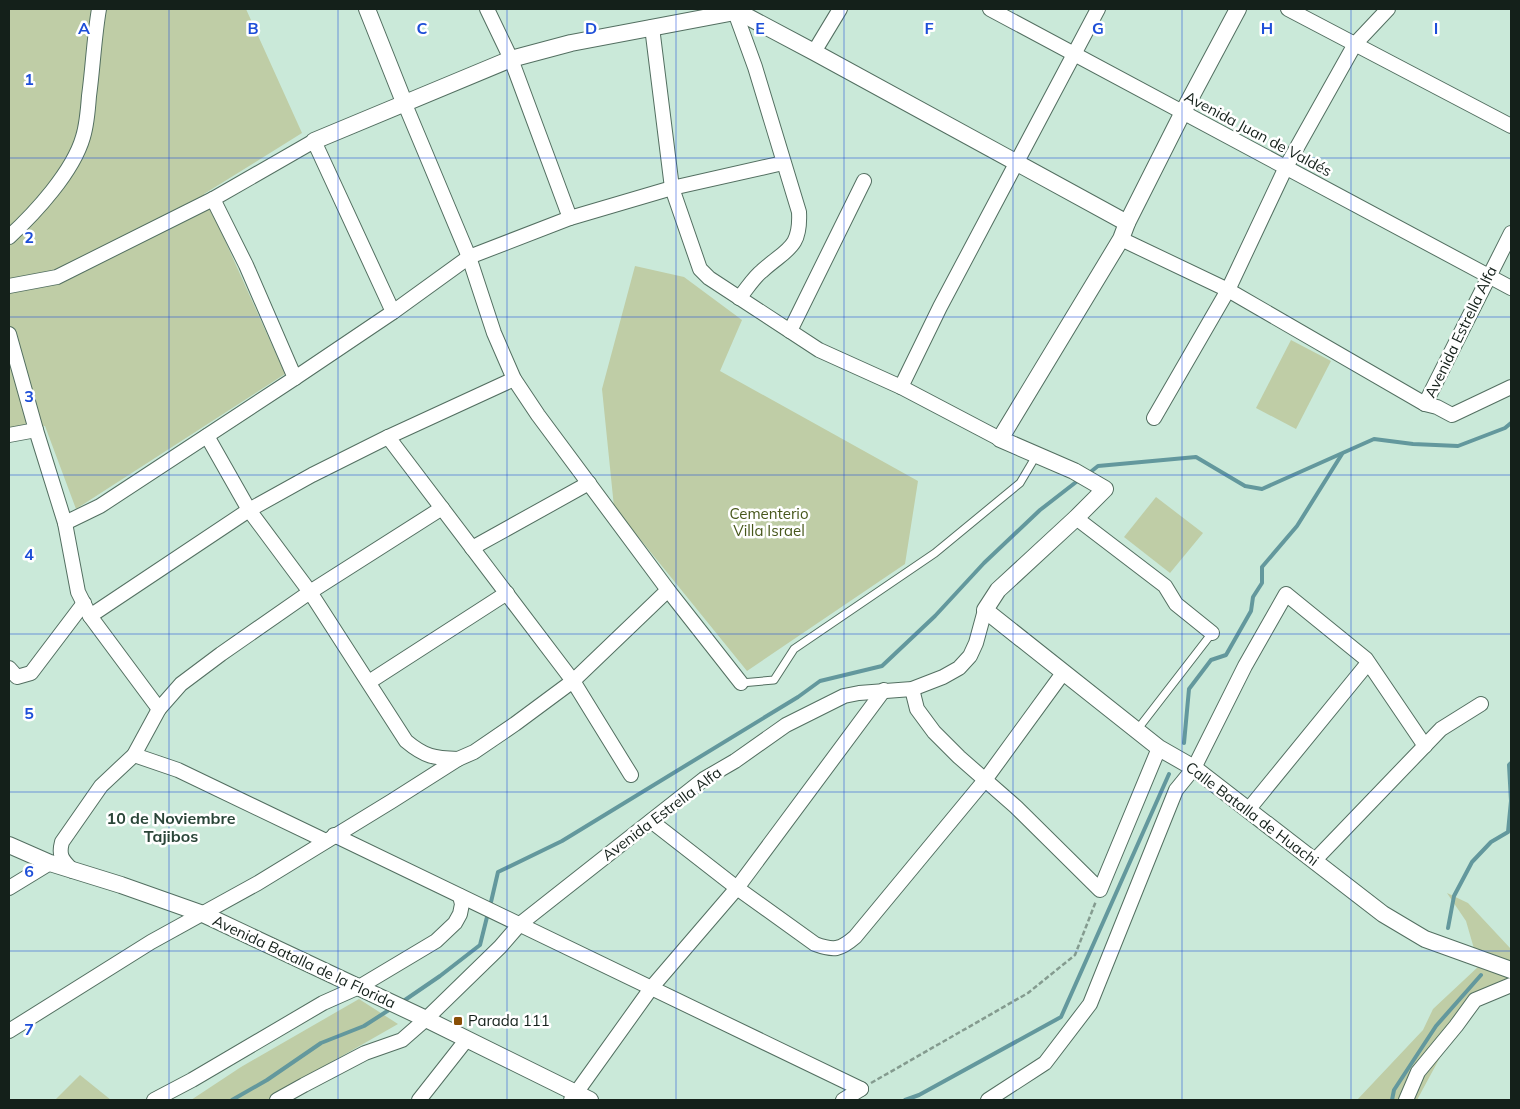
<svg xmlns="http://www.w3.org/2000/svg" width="1520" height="1109" viewBox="0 0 1520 1109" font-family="Mulish,sans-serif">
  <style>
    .green { fill: #bfcda6 }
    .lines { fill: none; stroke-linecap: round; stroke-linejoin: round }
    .stream { stroke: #63989d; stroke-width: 4 }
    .service-casing { stroke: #536f61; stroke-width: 9 }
    .minor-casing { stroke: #536f61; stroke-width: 16 }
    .tertiary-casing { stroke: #536f61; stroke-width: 18 }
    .path { stroke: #849b8f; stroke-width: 2.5; stroke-dasharray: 5 2.5; stroke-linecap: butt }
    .service { stroke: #fff; stroke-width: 7 }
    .minor { stroke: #fff; stroke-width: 14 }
    .tertiary { stroke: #fff; stroke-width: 16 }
    .grid { fill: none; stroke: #1d4ed8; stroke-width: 1; stroke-opacity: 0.55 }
    .poi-dot { fill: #894f06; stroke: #fff; stroke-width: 2 }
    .labels { text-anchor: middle; stroke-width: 5; stroke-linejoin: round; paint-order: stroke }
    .street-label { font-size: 15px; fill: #14201a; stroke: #fff }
    .park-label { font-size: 15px; fill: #47571b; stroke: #fff }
    .poi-label { font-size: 15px; fill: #14201a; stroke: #fff; text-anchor: start }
    .neighbourhood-label { font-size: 16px; font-weight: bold; fill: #2a4538; stroke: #fff }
    .grid-label { font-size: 16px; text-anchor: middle; font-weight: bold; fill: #1d4ed8; stroke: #fff; stroke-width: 5; stroke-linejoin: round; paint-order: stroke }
  </style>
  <rect width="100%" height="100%" fill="#cae9d9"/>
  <g class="green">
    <path d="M9 9H246L302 133 204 194 285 374 76 509 45 426 9 431Z"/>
    <path d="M635 266 684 277 742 320 720 371 918 481 905 564 747 671 614 507 602 389Z"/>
    <path d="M1291 340 1331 361 1296 429 1256 408Z"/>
    <path d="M1156 497 1203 533 1170 573 1124 537Z"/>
    <path d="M1447 893 1468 903 1510 948 1511 951V989L1471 1000 1417 1100H1357L1423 1030 1433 1009 1479 966 1466 921Z"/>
    <path d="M359 999 398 1024 293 1084 271 1100H191L241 1067Z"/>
    <path d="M80 1075 111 1100H55Z"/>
  </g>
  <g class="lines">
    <g class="stream">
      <path d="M1088 474 1098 466 1196 457 1245 486 1262 489 1374 439 1413 444 1458 446 1505 428 1511 423"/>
      <path d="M1184 743 1189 689 1211 660 1226 655 1251 611 1253 597 1262 583V567L1297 526 1342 454"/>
      <path d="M491 902 498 872 562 841 798 697 820 681 882 666 935 616 984 563 1040 510 1080 479"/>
      <path d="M1448 928 1454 896 1472 862 1491 842 1508 832 1511 801 1509 765 1511 763"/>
      <path d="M402 1002 440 976 480 945 487 917"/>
      <path d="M232 1100 267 1080 321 1043 364 1026 392 1008"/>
      <path d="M905 1100 919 1095 1061 1017 1169 774"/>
      <path d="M1392 1100 1394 1090 1436 1026 1481 975"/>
    </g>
    <defs>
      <g id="service">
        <path d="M741 683 774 680 794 649 935 553 1020 483 1036 456"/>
        <path d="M1137 730 1212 633"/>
      </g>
      <g id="minor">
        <path d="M487 9 511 59 570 218"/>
        <path d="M990 9 1511 288"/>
        <path d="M1288 9 1511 126"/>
        <path d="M735 12 755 67 799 212C801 249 786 249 762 271 753 278 747 289 739 298"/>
        <path d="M652 27 672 188 700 269 709 278 819 350 901 387 1000 439"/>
        <path d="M814 52 840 9"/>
        <path d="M404 102 469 257 494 333 514 379 538 415 668 590 741 683"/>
        <path d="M213 199 246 265 295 378"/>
        <path d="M9 237C35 213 73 172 83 137 87 124 88 110 89 96 93 67 94 38 99 9"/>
        <path d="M1121 239 1228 290 1425 404 1437 407 1452 415 1511 387"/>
        <path d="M9 286 57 277 213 199 314 141 393 312"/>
        <path d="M790 331 864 181"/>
        <path d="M9 334 36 430 65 523 78 592 90 616 159 709"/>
        <path d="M901 387 940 307 1098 9"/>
        <path d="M1425 404 1511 233"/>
        <path d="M1154 418 1228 290 1286 167 1355 44 1388 9"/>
        <path d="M9 435 36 430"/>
        <path d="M207 436 249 510 310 592 406 741C425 757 434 758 458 759"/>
        <path d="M388 437 573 681 631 775"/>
        <path d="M1076 518 1165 586 1176 604 1212 633"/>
        <path d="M65 523 100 506 295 378 393 312 469 257 570 218 672 188 783 163"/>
        <path d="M472 548 589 483"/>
        <path d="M90 616 249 510 312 475 388 437 514 379"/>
        <path d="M9 668 17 677 31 673 84 603"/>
        <path d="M369 682 507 593"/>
        <path d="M912 689 917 709 934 732 959 757 1016 807 1100 890 1159 748"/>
        <path d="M134 755 178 770 326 841"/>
        <path d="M1248 810 1368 663"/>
        <path d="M651 821 737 888 815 944C834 951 840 950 855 937L985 780 1063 673"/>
        <path d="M334 835 861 1089"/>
        <path d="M1314 861 1441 729 1481 704"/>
        <path d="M73 871C63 860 58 857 62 842L101 786 134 755 159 709 181 684 221 654 310 592 442 508"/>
        <path d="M9 888 50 863"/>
        <path d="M9 1031 151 942 258 883 392 801 458 759 474 752 515 724 573 681 668 590"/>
        <path d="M154 1100 192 1080 323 1003 359 987 436 941 455 923 460 914 462 904 460 896"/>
        <path d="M277 1100 304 1085 365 1053 402 1040 426 1019 500 947 520 924 704 779 735 761 786 725 844 696 859 693 912 689 943 677 959 668 970 656 976 643 985 610"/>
        <path d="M419 1100 467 1039"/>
        <path d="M571 1100 652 987 737 888 884 690"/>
        <path d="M843 1100 861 1089"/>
        <path d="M988 1100 1045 1063 1090 1004 1176 790 1194 768 1245 666 1286 594 1366 659 1425 746"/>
        <path d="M1406 1100 1418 1072 1456 1026 1475 1000 1511 985"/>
      </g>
      <g id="tertiary">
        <path d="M367 9 404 102"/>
        <path d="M1238 9 1183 112 1127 223 1121 239 1000 439 1074 471 1105 489 1076 518 998 590 985 610 1159 748 1194 768 1383 914 1425 939 1511 970"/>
        <path d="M314 141 511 59 571 43 735 12 750 18 814 52 1127 223"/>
        <path d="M9 845 50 863 121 885 203 914 426 1019 590 1100"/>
      </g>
    </defs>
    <use href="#service" class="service-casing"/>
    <use href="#minor" class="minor-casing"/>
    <use href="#tertiary" class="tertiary-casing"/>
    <path class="path" d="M871 1083 1028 993 1075 955 1096 901"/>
    <use href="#service" class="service"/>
    <use href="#minor" class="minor"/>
    <use href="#tertiary" class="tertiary"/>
  </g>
  <path class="grid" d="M169 9V1100M338 9V1100M507 9V1100M676 9V1100M844 9V1100M1013 9V1100M1182 9V1100M1351 9V1100M9 158H1511M9 317H1511M9 475H1511M9 634H1511M9 792H1511M9 951H1511"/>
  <rect class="poi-dot" x="453" y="1016" width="10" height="10" rx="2.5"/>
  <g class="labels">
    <g class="street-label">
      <text transform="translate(1258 134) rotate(28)" y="5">Avenida Juan de Valdés</text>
      <text transform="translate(1461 332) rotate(-64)" y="5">Avenida Estrella Alfa</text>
      <text transform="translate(662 814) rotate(-37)" y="5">Avenida Estrella Alfa</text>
      <text transform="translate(1252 814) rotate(37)" y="5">Calle Batalla de Huachi</text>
      <text transform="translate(304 962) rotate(25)" y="5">Avenida Batalla de la Florida</text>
    </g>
    <g class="park-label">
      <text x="769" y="519">Cementerio<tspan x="769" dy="17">Villa Israel</tspan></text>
    </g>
    <g class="poi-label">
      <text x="468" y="1026">Parada 111</text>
    </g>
    <g class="neighbourhood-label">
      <text x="171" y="824">10 de Noviembre<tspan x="171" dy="18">Tajibos</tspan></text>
    </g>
  </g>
  <g class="grid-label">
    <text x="84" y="34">A</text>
    <text x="253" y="34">B</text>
    <text x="422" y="34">C</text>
    <text x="591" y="34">D</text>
    <text x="760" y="34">E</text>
    <text x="929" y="34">F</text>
    <text x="1098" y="34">G</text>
    <text x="1267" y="34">H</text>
    <text x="1436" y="34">I</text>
    <text x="29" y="85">1</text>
    <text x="29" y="243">2</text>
    <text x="29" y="402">3</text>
    <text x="29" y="560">4</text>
    <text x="29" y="719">5</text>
    <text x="29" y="877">6</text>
    <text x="29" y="1035">7</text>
  </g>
  <rect width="1520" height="1109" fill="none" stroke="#14201a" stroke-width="20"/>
</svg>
